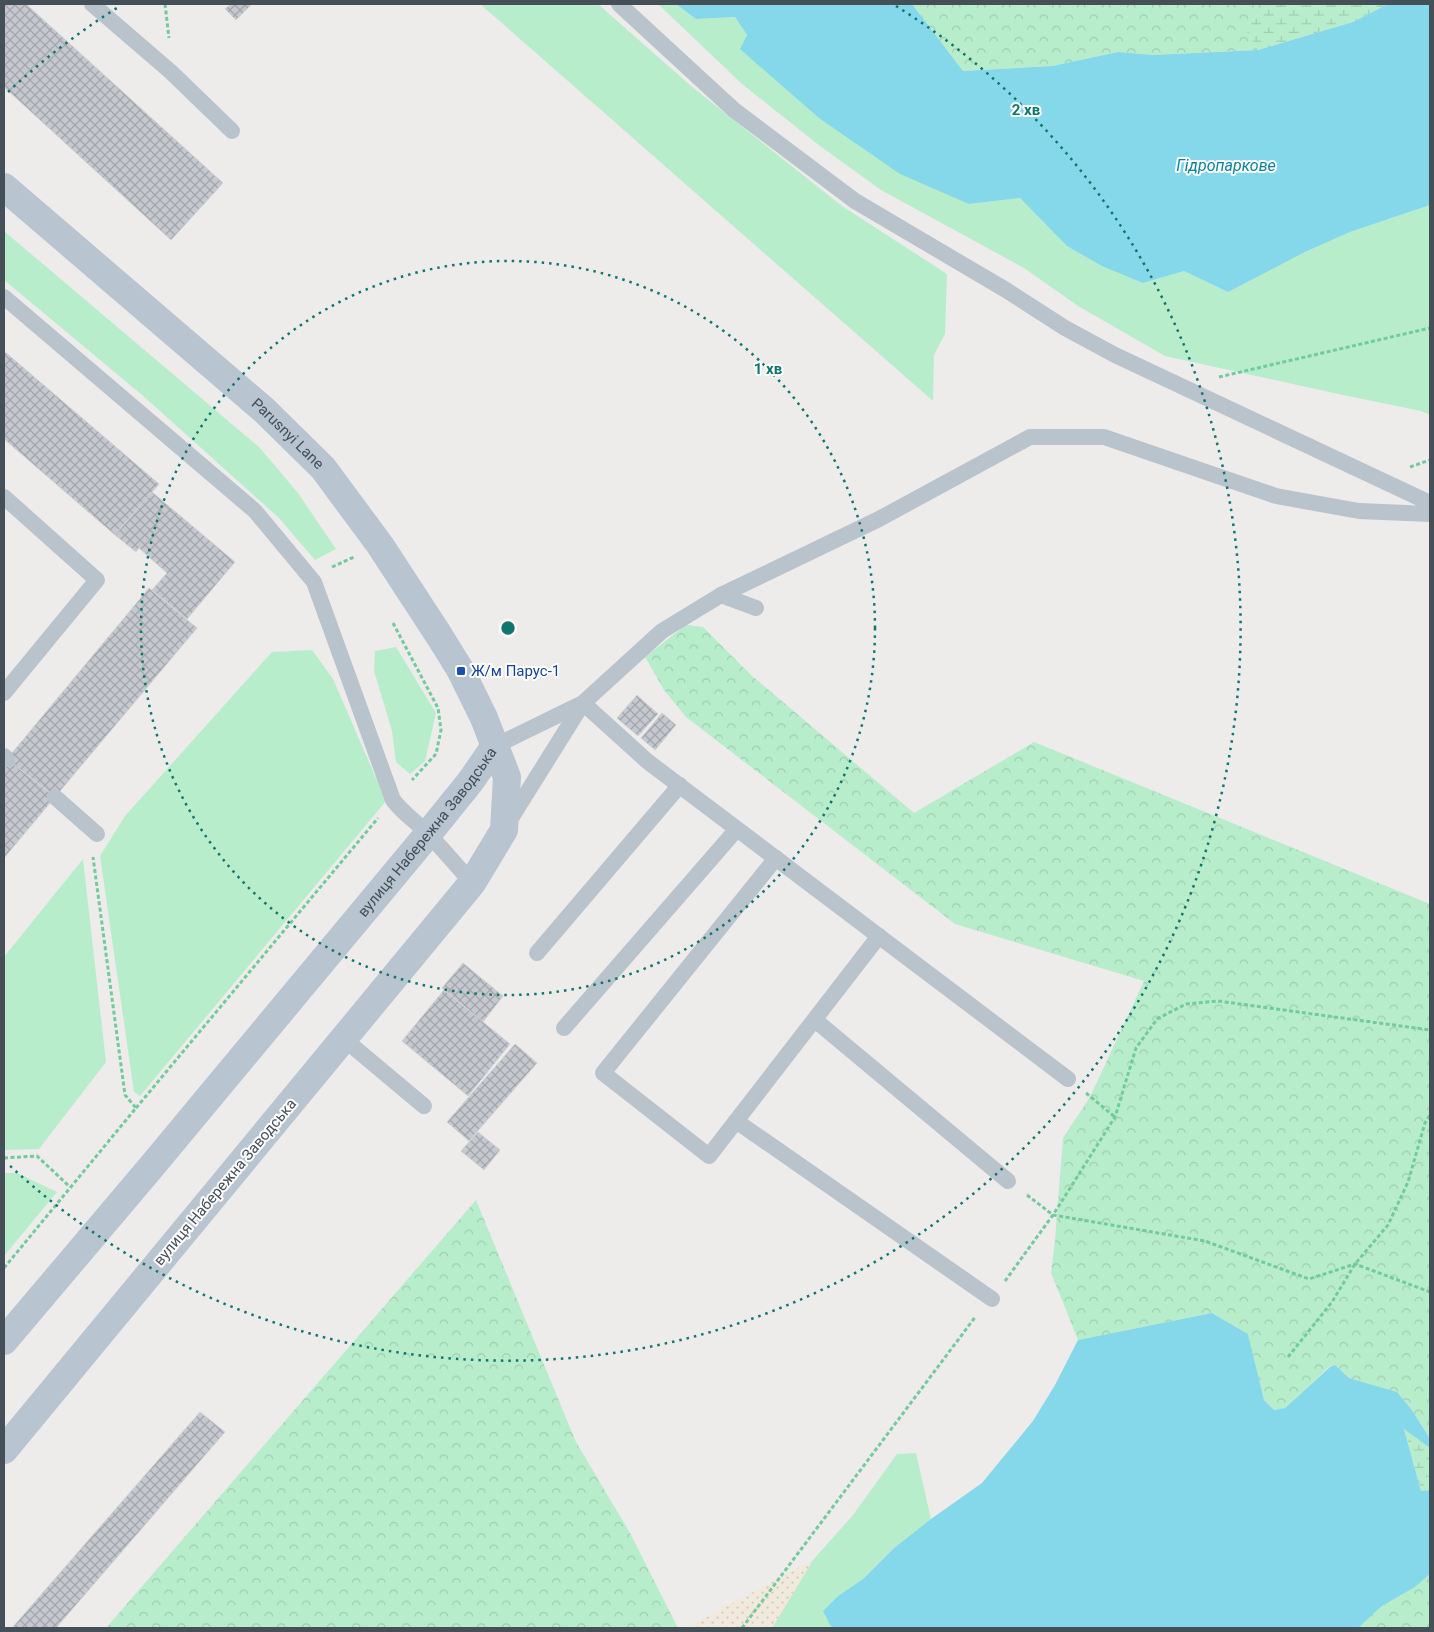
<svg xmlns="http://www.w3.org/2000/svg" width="1434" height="1632" viewBox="0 0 1434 1632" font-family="Roboto,sans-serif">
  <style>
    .grass { fill: #b8edcc }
    .forest { fill: url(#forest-crowns) }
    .wetland { fill: url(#wetland-marsh) }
    .sand { fill: url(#sand-dots) }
    .water { fill: #85d7ea }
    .building { fill: url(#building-cross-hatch); stroke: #cfd2d7 }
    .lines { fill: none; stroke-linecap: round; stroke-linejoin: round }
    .path { stroke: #71cb9d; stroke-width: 3; stroke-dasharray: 4 2.5; stroke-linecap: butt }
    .lane { stroke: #b9c3cb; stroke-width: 16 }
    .secondary { stroke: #b8c4d0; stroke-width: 28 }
    .ring { fill: none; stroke: #0f766e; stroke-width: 2.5; stroke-dasharray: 2.5 5 }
    .transit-dot { fill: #1a4fb4; stroke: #fff; stroke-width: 2 }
    .labels { text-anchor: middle; stroke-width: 4; stroke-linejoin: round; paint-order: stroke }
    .street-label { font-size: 15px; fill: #444f58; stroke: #fff }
    .transit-label { font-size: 15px; fill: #164399; stroke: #fff; text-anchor: start }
    .water-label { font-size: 16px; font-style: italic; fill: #0d809b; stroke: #fff }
    .centre { fill: #0f766e; stroke: #fff; stroke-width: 2.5 }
    .ring-label { font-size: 15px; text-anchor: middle; font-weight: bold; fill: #0f766e; stroke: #fff; stroke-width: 4; stroke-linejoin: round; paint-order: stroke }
  </style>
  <defs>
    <pattern id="forest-crowns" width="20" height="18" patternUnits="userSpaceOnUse" patternTransform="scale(1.25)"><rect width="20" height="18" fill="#b8edcc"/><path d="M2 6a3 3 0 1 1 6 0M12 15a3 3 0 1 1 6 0" fill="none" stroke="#9fcdb1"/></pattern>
    <pattern id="wetland-marsh" width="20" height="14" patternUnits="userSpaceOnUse" patternTransform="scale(1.25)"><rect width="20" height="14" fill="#b8edcc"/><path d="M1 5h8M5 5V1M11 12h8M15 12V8" fill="none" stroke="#9fcdb1"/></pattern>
    <pattern id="sand-dots" width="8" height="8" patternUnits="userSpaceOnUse" patternTransform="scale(1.25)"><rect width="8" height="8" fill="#f1e9db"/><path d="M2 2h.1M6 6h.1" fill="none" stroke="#d0cabe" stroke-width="1.8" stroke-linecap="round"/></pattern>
    <pattern id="building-cross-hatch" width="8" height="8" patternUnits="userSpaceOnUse" patternTransform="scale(1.25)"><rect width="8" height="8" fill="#c5c8ce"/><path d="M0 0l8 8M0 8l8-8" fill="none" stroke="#a2a5aa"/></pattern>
  </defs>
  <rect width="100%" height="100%" fill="#eeebeb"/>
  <g class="grass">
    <path d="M480 4H598L691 86 842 206 947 274 945 334 934 355 933 401Z"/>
    <path d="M658 4H676L696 19 735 17 747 35 741 49 969 204 1020 198 1067 246 1143 283 1184 271 1228 292 1305 252 1350 232 1430 205V415L1421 411 1343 395 1165 356 1078 306 1024 268 881 190 820 146 742 84Z"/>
    <path d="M4 231 259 447 298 493 336 549 315 560 279 518 141 394 4 280Z"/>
    <path d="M396 647 436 713 425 761 410 774 396 762 392 731 374 671 375 651Z"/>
    <path d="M312 650 333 679 386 801 140 1096 134 1092 100 856 125 816 272 652Z"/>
    <path d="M83 859 106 1062 39 1149 4 1150V957Z"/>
    <path d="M4 1173H17L57 1192 4 1256Z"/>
    <path d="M916 1453 931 1519 894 1548 863 1579 838 1596 824 1611 826 1618 833 1628H772L813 1560 853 1515 897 1454Z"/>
  </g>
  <g class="forest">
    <path d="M912 4H1270L1244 27 1258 50 1153 55 1118 52 1052 66 963 71Z"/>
    <path d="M686 625 703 627 751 675 914 813 1034 742 1430 904V1439L1412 1410 1397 1392 1349 1378 1335 1365 1329 1367 1285 1408 1274 1410 1264 1400 1248 1334 1212 1313 1078 1340 1051 1273 1055 1240 1063 1138 1090 1097 1144 981 955 924 686 717 664 690 645 657Z"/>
    <path d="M476 1200 576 1442 630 1533 678 1628H106Z"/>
    <path d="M1430 1574V1628H1358L1382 1606 1415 1587Z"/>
  </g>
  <g class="wetland">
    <path d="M1270 4H1388L1353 22 1258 50 1244 27Z"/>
    <path d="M1404 1428 1430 1448V1490L1421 1491Z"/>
  </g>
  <path class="sand" d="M813 1560 772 1628H686Z"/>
  <g class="water">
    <path d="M676 4H912L963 71 1052 66 1118 52 1153 55 1258 50 1353 22 1388 4H1430V205L1350 232 1305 252 1228 292 1184 271 1143 283 1102 266 1067 246 1020 198 969 204 900 174 819 118 740 49 747 35 735 17 696 19Z"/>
    <path d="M1212 1313 1248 1334 1264 1400 1274 1410 1285 1408 1330 1367 1335 1365 1349 1378 1397 1392 1412 1410 1430 1439V1448L1404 1429 1421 1491 1430 1490V1574L1415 1587 1382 1606 1358 1628H833L830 1625 823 1611 838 1596 863 1579 894 1548 931 1519 982 1483 1033 1421 1055 1385 1078 1340Z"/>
  </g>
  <g class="building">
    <path d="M4 4H26L223 183 171 240 4 87Z"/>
    <path d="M231 4H252L236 20 225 9Z"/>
    <path d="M4 351 159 484 115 535 4 439Z"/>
    <path d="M152 492 235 562 187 619 152 590 167 573 139 548 136 552 115 535Z"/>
    <path d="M149 588 197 628 55 797 7 759Z"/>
    <path d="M637 695 658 714 638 736 617 718Z"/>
    <path d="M662 713 676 725 655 750 641 738Z"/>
    <path d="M7 759 55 797 4 858V762Z"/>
    <path d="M463 963 503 996 483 1022 442 988Z"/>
    <path d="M444 990 510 1044 468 1096 402 1041Z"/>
    <path d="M515 1044 537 1063 469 1141 447 1122Z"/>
    <path d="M478 1132 500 1150 484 1170 461 1151Z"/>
    <path d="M200 1412 225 1432 56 1628H12Z"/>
  </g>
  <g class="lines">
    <g class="path">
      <path d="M165 4 169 38"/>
      <path d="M1219 377 1430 328"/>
      <path d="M1410 467 1430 460"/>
      <path d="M332 567 354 557"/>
      <path d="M393 623 438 708 441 730 436 754 412 780"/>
      <path d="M1086 1093 1115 1117"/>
      <path d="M136 1108 378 818"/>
      <path d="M4 1158 37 1156 70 1187"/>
      <path d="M1027 1195 1053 1215 1205 1241 1309 1279 1355 1264 1430 1292"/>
      <path d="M4 1268 136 1108 125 1095 93 857"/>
      <path d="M1005 1281 1053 1215 1115 1117 1136 1048 1157 1019 1186 1004 1218 1001 1430 1030"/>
      <path d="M1288 1357 1332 1302 1355 1264 1388 1225 1408 1182 1425 1123 1430 1115"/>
      <path d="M742 1628 976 1316"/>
    </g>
    <g class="lane">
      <path d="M92 4 171 72 232 131"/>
      <path d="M619 4 734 110 855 201 1006 290 1065 328 1115 355 1430 503"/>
      <path d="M4 297 255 511 314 582 393 800C403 813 415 821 427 833 443 849 457 866 472 883"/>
      <path d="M4 497 97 580 4 693"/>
      <path d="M721 595 879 519 1030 437H1104L1276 496 1359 511 1430 514"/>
      <path d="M495 746 583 703 662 631 721 595 756 608"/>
      <path d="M4 756 7 759"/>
      <path d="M55 797 97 834"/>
      <path d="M508 823 583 703 647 761 1068 1079"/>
      <path d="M776 858 603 1073 709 1156 879 936"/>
      <path d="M537 953 680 785"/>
      <path d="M815 1020 1008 1181"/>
      <path d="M564 1028 737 829"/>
      <path d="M344 1039 424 1106"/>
      <path d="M736 1121 992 1299"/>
    </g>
    <g class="secondary">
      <path id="s1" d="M4 187 264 410 323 468 380 545 440 637 461 671 484 718 507 777 504 830 472 883 4 1450"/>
      <path id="s2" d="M4 1341 152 1166 428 834 470 782 495 746"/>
    </g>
  </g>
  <g class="ring">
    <circle cx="508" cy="628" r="367"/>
    <path d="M8 92A733 733 0 0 1 120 6M896 6A733 733 0 1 1 8 1164"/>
  </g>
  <rect class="transit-dot" x="456" y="666" width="10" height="10" rx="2.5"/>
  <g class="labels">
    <g class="street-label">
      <text dy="5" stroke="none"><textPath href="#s1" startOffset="376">Parusnyi Lane</textPath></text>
      <text dy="5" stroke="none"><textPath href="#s2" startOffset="662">вулиця Набережна Заводська</textPath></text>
      <text transform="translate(225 1182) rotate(-50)" y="5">вулиця Набережна Заводська</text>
    </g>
    <g class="transit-label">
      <text x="471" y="676">Ж/м Парус-1</text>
    </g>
    <g class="water-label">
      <text x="1226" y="171">Гідропаркове</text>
    </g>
  </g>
  <circle cx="508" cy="628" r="8" class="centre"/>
  <g class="ring-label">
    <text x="1026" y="115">2 хв</text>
    <text x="768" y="374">1 хв</text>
  </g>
  <rect width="1434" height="1632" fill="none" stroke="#444f58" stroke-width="10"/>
</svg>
